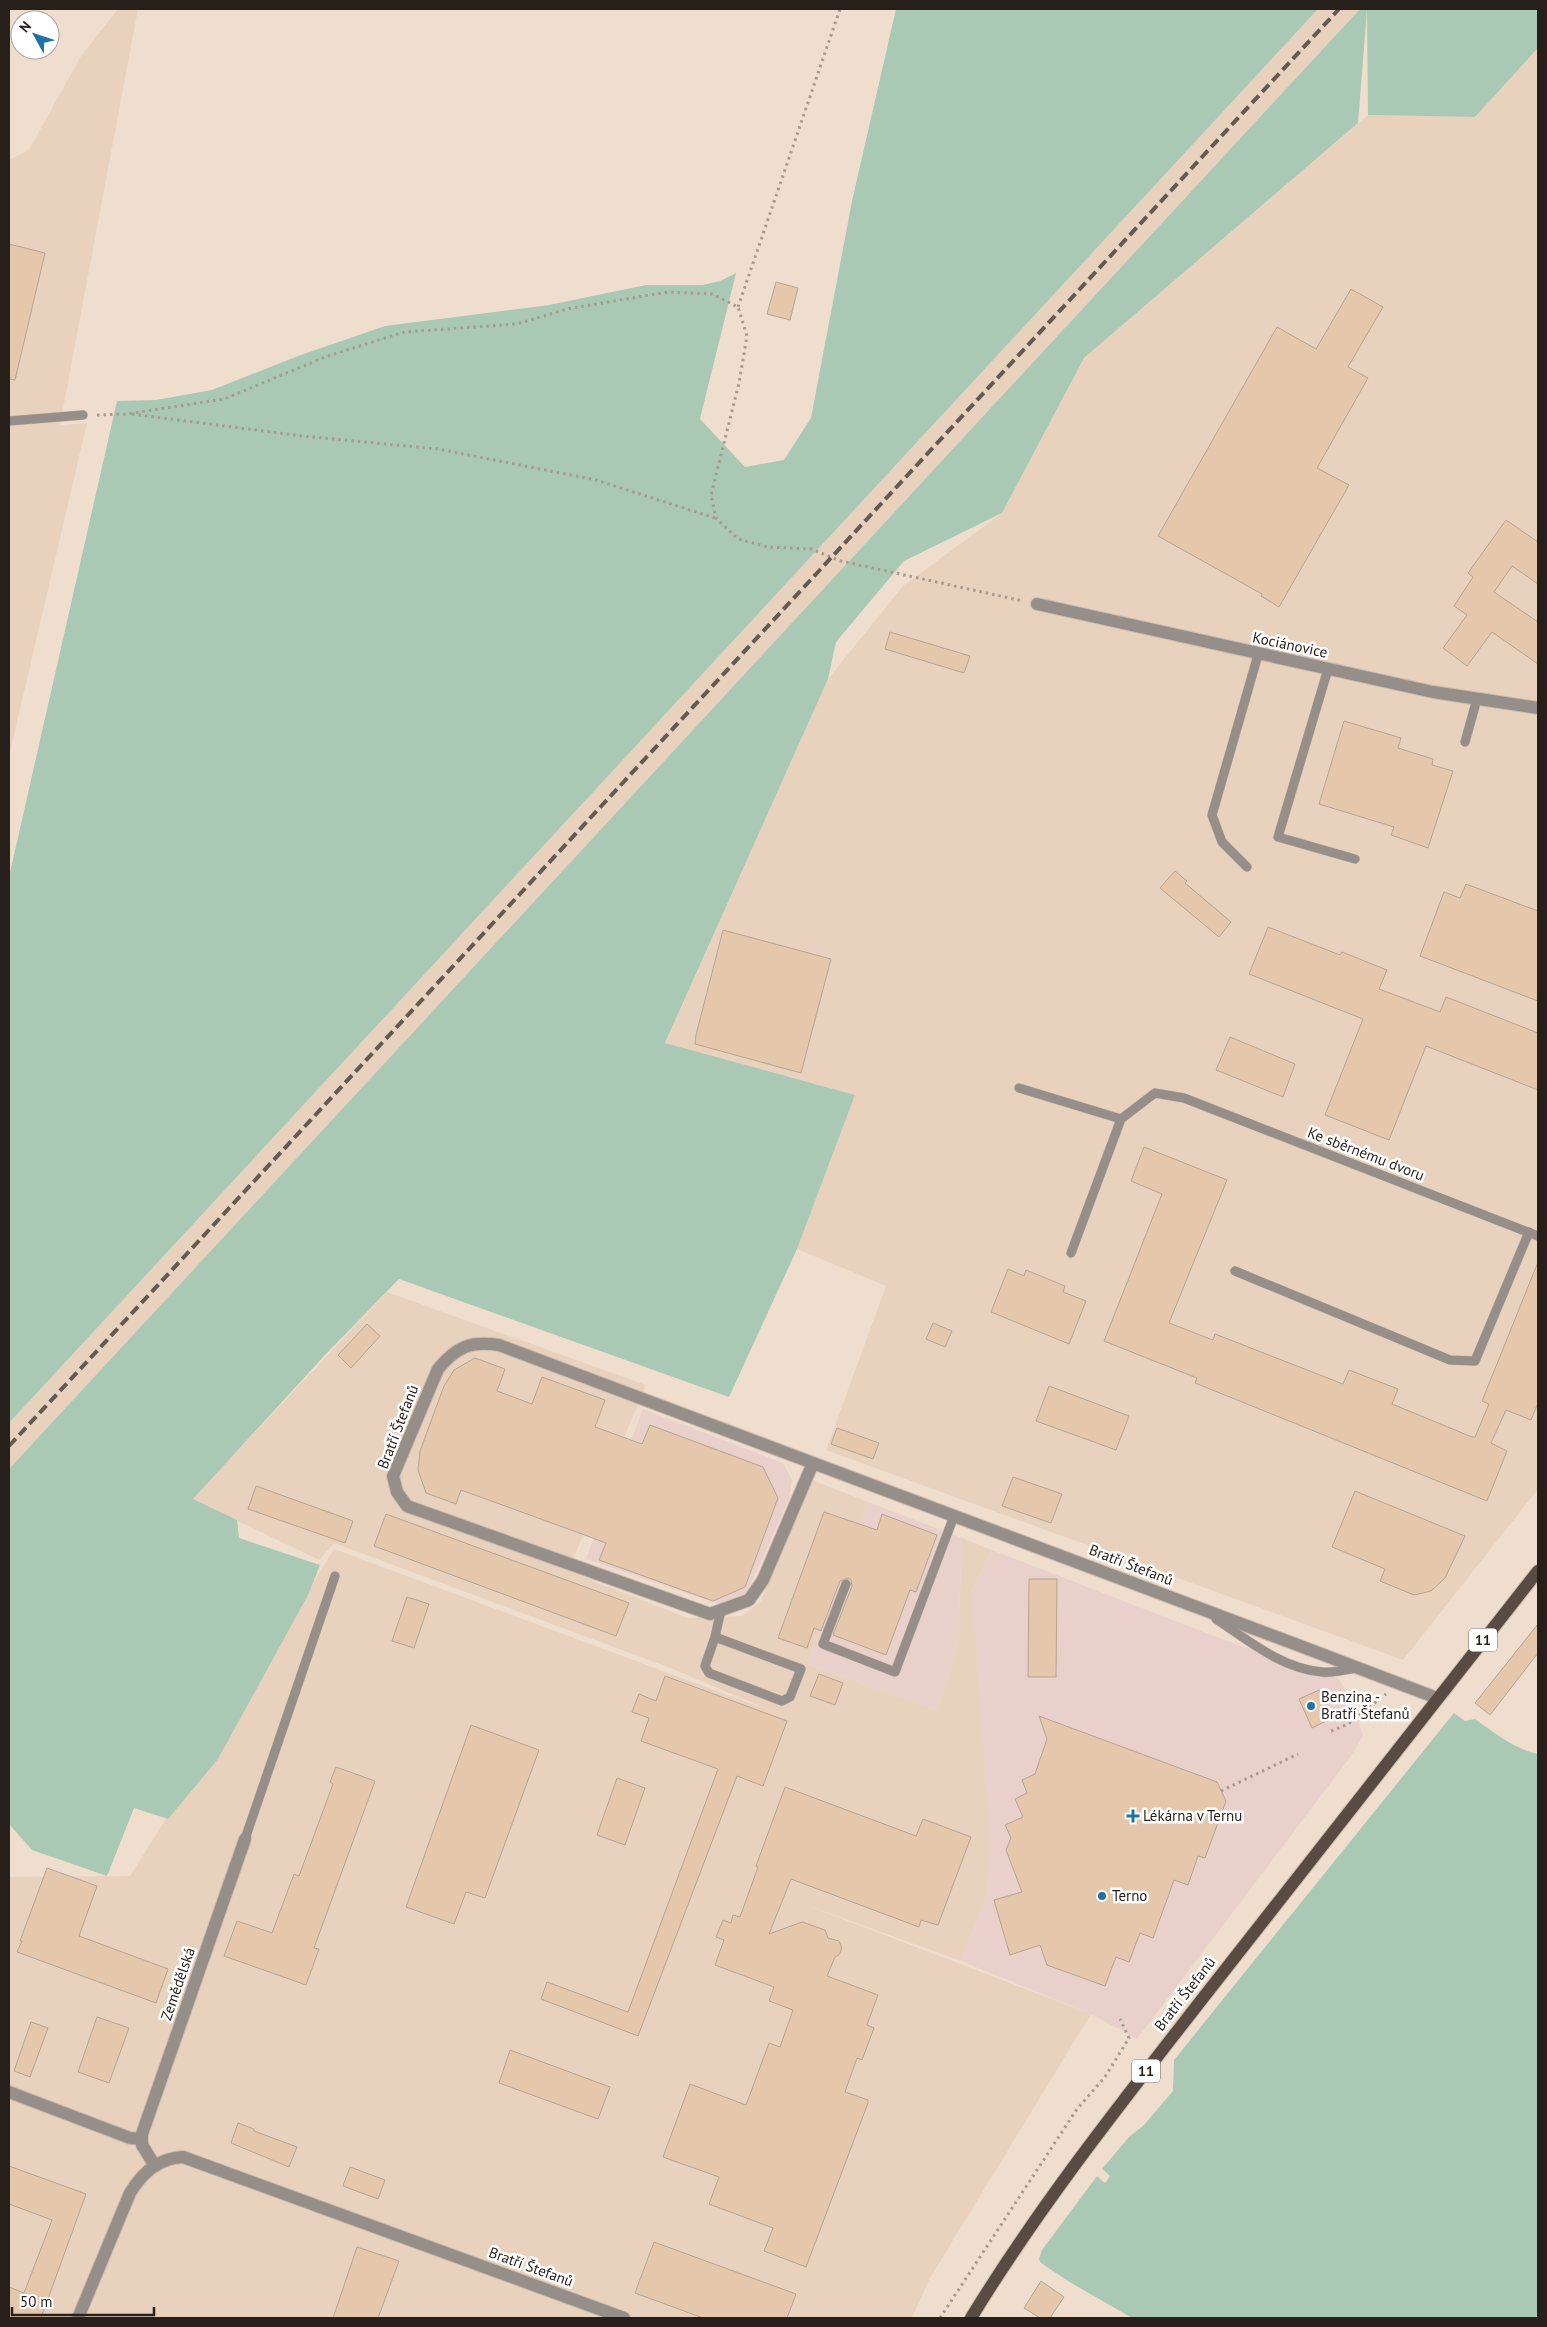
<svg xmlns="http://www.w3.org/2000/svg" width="1547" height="2327" viewBox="0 0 1547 2327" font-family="'PT Sans',sans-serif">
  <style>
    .commercial { fill: #ead0cb }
    .built { fill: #e9d2bd }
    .green { fill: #aac9b5 }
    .building { fill: #e5c7ab; stroke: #b4a495 }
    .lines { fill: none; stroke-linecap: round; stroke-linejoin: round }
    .service-casing { stroke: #cbbcae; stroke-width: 10 }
    .minor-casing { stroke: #cbbcae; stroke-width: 14 }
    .primary-casing { stroke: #cbbcae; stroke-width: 14 }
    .path { stroke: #a79a8e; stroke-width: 3; stroke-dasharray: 2.5 4; stroke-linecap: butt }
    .service { stroke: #968e89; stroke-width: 9 }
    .minor { stroke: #968e89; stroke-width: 12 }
    .primary { stroke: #594b42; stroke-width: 12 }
    .rail { stroke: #645a52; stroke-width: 4; stroke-dasharray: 10 5; stroke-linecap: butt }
    .poi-dot { fill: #2072a3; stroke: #fff; stroke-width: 2 }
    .labels { text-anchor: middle; stroke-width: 5; stroke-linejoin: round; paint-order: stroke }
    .shield { fill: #fff; stroke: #67625f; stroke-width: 1 }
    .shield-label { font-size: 14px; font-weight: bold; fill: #261f1a }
    .street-label { font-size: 15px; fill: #261f1a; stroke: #fff }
    .poi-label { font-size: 15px; fill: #261f1a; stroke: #fff; text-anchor: start }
  </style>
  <rect width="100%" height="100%" fill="#efdece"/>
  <g class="commercial">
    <path d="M643 1409 783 1463 792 1480 789 1499 746 1594 722 1605 586 1559Z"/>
    <path d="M868 1502 962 1538 958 1643 937 1710 808 1664Z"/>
    <path d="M992 1550 1219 1638 1339 1679 1351 1700 1363 1736 1351 1756 1137 2039 1091 2014 961 1961 986 1899 991 1854 973 1671 972 1592Z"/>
  </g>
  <g class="built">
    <path d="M118 9H138L60 425 87 423 9 756V160L29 150 81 56Z"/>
    <path d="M1318 9H1360L9 1469V1423Z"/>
    <path d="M1538 48V1489L1403 1660 826 1450 886 1286 797 1249 855 1095 665 1044 828 679 903 586 1002 513 1084 358 1368 115 1475 117Z"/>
    <path d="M387 1292 646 1385 568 1571 688 1618 742 1616 761 1601 812 1480 868 1502 808 1664 937 1710 958 1643 962 1538 992 1550 972 1592 991 1854 986 1899 961 1961 801 1903 1091 2014 930 2278 912 2318H9V1877L130 1876 166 1819 218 1759 312 1585 334 1549 776 1713 673 1669 334 1543 319 1560 192 1499Z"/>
  </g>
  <g class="green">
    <path d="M896 9H1318L9 1423V877L117 401 156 400 212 390 298 356 385 326 549 305 646 285H703L720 281 736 273 700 419 745 467 784 460 811 418 852 201Z"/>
    <path d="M1360 9H1538V48L1475 117 1368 115 1367 10 1358 123 1084 358 1002 513 904 561 836 642 828 679 665 1043 855 1095 797 1249 729 1397 399 1279 325 1355 193 1499 237 1520 239 1538 320 1565 308 1595 218 1759 168 1819 134 1808 107 1876 32 1850 9 1824V1469Z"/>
    <path d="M1454 1713 1465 1721 1475 1719C1495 1733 1514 1749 1538 1754V2318H1132L1068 2281 1041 2263 1039 2259 1042 2250 1097 2176 1105 2183 1110 2176 1102 2169 1129 2137 1144 2125 1173 2091 1174 2060Z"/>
  </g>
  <g class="building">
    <path d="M9 244 45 253 15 380 9 379Z"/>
    <path d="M776 282 798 288 790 320 767 314Z"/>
    <path d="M1351 289 1383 307 1348 367 1368 378 1317 468 1349 485 1279 607 1261 596 1262 594 1158 536 1277 327 1316 349Z"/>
    <path d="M1506 520 1538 542V584L1512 566 1494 592 1538 622V664L1492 632 1467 666 1443 648 1467 615 1454 606 1473 577 1468 573Z"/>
    <path d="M890 632 970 656 964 673 885 649Z"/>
    <path d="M1344 721 1401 738 1398 748 1433 759 1432 765 1453 771 1428 848 1391 835 1394 827 1319 804Z"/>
    <path d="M1175 871 1187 881 1185 883 1231 922 1219 937 1160 888Z"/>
    <path d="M1466 884 1538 911V1001L1420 956 1444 892 1460 898Z"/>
    <path d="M1268 927 1340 955 1342 952 1387 970 1379 989 1440 1012 1446 997 1538 1033V1090L1426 1046 1389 1140 1325 1115 1363 1019 1249 974Z"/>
    <path d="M723 930 831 959 801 1073 695 1044 696 1035Z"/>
    <path d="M1230 1037 1295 1064 1283 1097 1216 1070Z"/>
    <path d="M1144 1147 1227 1180 1169 1323 1213 1340 1215 1334 1343 1384 1349 1370 1398 1389 1392 1404 1472 1437H1475L1489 1404 1482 1401 1538 1262V1403L1531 1420 1506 1410 1491 1443 1507 1451 1487 1501 1195 1383 1197 1378 1104 1341 1162 1194 1131 1181Z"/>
    <path d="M1008 1269 1024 1276 1026 1270 1065 1286 1063 1292 1086 1301 1069 1344 991 1312Z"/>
    <path d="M933 1323 952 1331 945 1347 926 1339Z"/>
    <path d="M367 1324 380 1336 351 1368 338 1355Z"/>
    <path d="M475 1358 505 1369 497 1391 532 1404 542 1377 605 1400 595 1427 642 1444 650 1425 763 1467 778 1498 745 1587 713 1601 599 1560 606 1543 582 1534 461 1490 456 1504 426 1493 418 1470 420 1451 444 1386 454 1370Z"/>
    <path d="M1049 1386 1129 1416 1116 1450 1036 1421Z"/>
    <path d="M837 1428 879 1443 873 1459 831 1444Z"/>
    <path d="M1013 1477 1062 1494 1051 1523 1002 1506Z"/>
    <path d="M256 1486 353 1521 345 1543 248 1509Z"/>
    <path d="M1355 1491 1465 1536 1445 1578 1431 1591 1414 1595 1380 1581 1385 1569 1332 1547Z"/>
    <path d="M824 1512 877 1530 882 1514 937 1535 916 1592 910 1590 886 1655 833 1635 852 1586 851 1580 848 1578 840 1581 821 1631 814 1628 807 1648 778 1638Z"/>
    <path d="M386 1514 629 1603 616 1636 374 1546Z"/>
    <path d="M1029 1579H1057L1056 1677H1028Z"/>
    <path d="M407 1597 429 1604 414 1648 392 1641Z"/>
    <path d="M1538 1624V1653L1490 1715 1475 1703Z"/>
    <path d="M819 1674 843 1683 835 1705 810 1696Z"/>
    <path d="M665 1676 787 1721 763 1786 737 1776 638 2036 541 1999 547 1982 628 2012 718 1769 641 1741 649 1718 632 1712 639 1694 656 1701Z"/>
    <path d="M1319 1690 1332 1718 1312 1728 1299 1699Z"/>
    <path d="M1039 1716 1217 1782 1226 1801 1205 1858 1198 1856 1188 1885 1174 1880 1153 1938 1140 1933 1129 1962 1116 1957 1105 1986 1047 1965 1040 1945 1010 1955 994 1900 1022 1892 1006 1850 1011 1838 1005 1825 1023 1817 1015 1799 1027 1793 1022 1780 1035 1774 1047 1739Z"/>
    <path d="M471 1725 539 1750 485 1898 466 1892 454 1924 406 1907Z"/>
    <path d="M336 1767 375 1781 314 1948 319 1949 306 1985 224 1956 237 1921 272 1933 294 1874 299 1876 333 1784 330 1782Z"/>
    <path d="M617 1778 645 1788 625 1845 597 1835Z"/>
    <path d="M785 1787 916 1836 923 1819 971 1837 938 1925 921 1920 919 1927 791 1879 769 1934 802 1922 825 1930 828 1938 839 1941 842 1948 839 1955 835 1957 827 1976 878 1995 867 2025 874 2028 862 2060 857 2058 845 2092 868 2100V2103L806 2267 764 2251 773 2228 709 2204 719 2177 663 2157 690 2084 746 2105 769 2043 780 2047 793 2010 769 2001 774 1987 715 1965 724 1940 716 1937 723 1920 731 1923 733 1915 740 1917 758 1867 756 1866Z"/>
    <path d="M47 1868 97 1886 79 1936 168 1969 156 2003 17 1952 22 1941H20Z"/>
    <path d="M97 2017 129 2028 109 2083 78 2072Z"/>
    <path d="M31 2022 48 2028 30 2077 14 2071Z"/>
    <path d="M510 2050 610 2087 598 2119 499 2083Z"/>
    <path d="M238 2123 254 2129V2131L297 2147 289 2167 231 2143Z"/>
    <path d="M9 2166 86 2194 41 2318H9V2287L24 2293 52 2220 9 2204Z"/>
    <path d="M350 2167 385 2180 378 2199 343 2186Z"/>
    <path d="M654 2242 796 2294 787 2318H703L635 2293Z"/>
    <path d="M357 2247 399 2261 378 2318H333Z"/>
    <path d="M1041 2281 1064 2297 1050 2318H1040L1024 2308Z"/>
  </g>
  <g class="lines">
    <defs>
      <g id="service">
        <path d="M9 421 83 415"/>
        <path d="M1328 669 1278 837 1355 859"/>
        <path d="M1465 742 1477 699"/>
        <path d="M1247 867 1222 842 1212 815 1258 655"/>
        <path d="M1019 1088 1121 1119 1155 1093 1184 1098 1538 1236"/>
        <path d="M1071 1253 1121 1119"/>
        <path d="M1235 1271 1450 1360 1475 1361 1529 1232"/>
        <path d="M846 1584 823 1644 895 1672 954 1516"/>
        <path d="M1216 1619C1248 1640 1282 1669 1322 1672 1333 1673 1346 1670 1356 1668"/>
        <path d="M715 1637 801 1669 790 1697 782 1701 709 1673 705 1666 715 1637 721 1610"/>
        <path d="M245 1839 335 1576"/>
      </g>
      <g id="minor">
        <path d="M1037 604 1433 692 1538 708"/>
        <path d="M813 1463 763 1580 749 1600 710 1614 407 1506 397 1492 393 1476 438 1369C457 1346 471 1341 499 1345 812 1463 1125 1579 1437 1698"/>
        <path d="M9 2092 130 2138 142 2139"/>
        <path d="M155 2166 142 2145V2134L245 1839"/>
        <path d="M78 2318 130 2193C142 2173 158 2158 183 2157L624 2318"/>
      </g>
      <path id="primary" d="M971 2318C1040 2205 1122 2102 1203 1998 1314 1855 1426 1713 1538 1571"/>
    </defs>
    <use href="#service" class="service-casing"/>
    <use href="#minor" class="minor-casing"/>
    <use href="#primary" class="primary-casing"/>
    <g class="path">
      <path d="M738 307 840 9"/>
      <path d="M132 414 302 436 438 449 596 480 715 518"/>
      <path d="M97 415 127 414 224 399 325 357 404 332 517 324 567 309 668 292 712 294 738 307 747 336 739 383 711 495 716 518 738 539 768 547 811 549 841 561 1023 601"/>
      <path d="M1331 1731 1348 1724 1386 1694"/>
      <path d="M1221 1791 1298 1754"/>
      <path d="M940 2318 1077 2109 1105 2077 1129 2038 1120 2019"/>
    </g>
    <use href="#service" class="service"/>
    <use href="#minor" class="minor"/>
    <use href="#primary" class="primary"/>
    <path class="rail" d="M9 1446 1339 9"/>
  </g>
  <g class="poi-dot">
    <circle cx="1311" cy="1706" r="5"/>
    <path d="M1130.5 1808.5h5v5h5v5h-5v5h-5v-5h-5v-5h5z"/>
    <circle cx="1102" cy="1896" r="5"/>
  </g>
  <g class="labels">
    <g class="shield">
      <rect x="1469" y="1628.5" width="28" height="23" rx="4"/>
      <rect x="1132" y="2059.5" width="28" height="23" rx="4"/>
    </g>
    <g class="shield-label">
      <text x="1483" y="1645">11</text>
      <text x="1146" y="2076">11</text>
    </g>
    <g class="street-label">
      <text transform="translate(1290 645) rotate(12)" y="5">Kociánovice</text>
      <text transform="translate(1366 1154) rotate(21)" y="5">Ke sběrnému dvoru</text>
      <text transform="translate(398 1427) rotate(-69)" y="5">Bratří Štefanů</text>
      <text transform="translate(1131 1565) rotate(21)" y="5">Bratří Štefanů</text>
      <text transform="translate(178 1984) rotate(-71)" y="5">Zemědělská</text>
      <text transform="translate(1185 1994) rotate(-52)" y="5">Bratří Štefanů</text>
      <text transform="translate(531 2267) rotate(20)" y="5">Bratří Štefanů</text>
    </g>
    <g class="poi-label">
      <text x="1321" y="1702">Benzina -<tspan x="1321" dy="17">Bratří Štefanů</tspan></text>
      <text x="1143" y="1821">Lékárna v Ternu</text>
      <text x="1112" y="1901">Terno</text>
    </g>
  </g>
  <rect width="1547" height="2327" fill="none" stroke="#261f1a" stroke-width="20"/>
  <g transform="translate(35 35) rotate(310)"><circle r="24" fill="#ffffff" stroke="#a8a5a3"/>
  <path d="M0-4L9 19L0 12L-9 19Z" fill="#2072a3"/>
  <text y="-8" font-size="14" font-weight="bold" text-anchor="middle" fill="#261f1a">N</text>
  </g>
  <path d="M12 2307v8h142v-8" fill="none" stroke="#261f1a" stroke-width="2.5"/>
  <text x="20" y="2307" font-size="15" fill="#261f1a" stroke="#ffffff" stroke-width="4" paint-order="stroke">50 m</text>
</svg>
